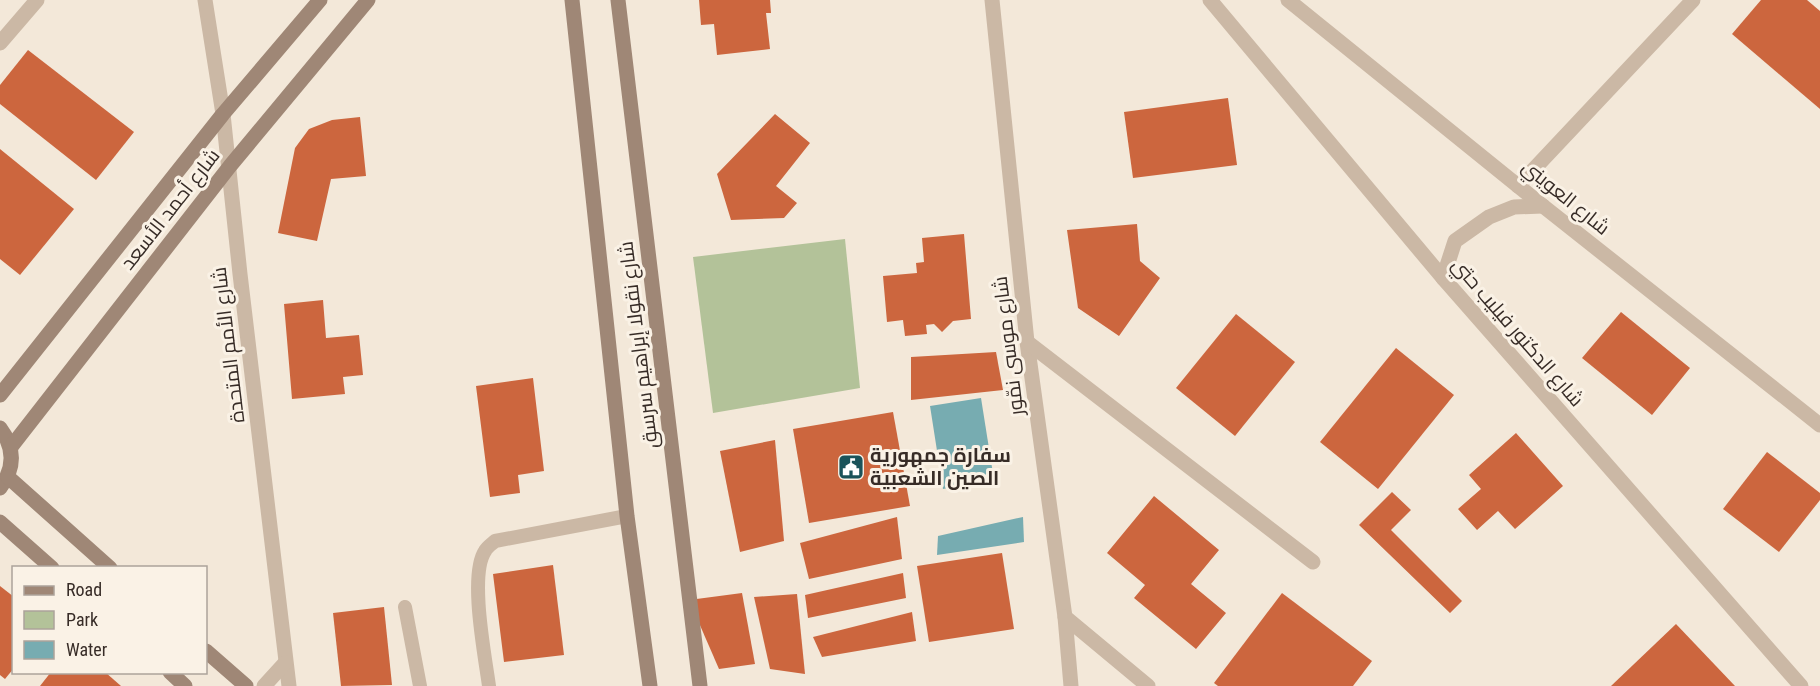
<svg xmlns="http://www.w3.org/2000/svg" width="1820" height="686" viewBox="0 0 1820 686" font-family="'Roboto Condensed',Cairo,sans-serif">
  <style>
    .green { fill: #b3c299 }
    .water { fill: #77acb1 }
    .building { fill: #cc663e }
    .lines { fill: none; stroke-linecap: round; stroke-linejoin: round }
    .lane { stroke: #cbb8a5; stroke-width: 14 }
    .street { stroke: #cbb8a5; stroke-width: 15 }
    .secondary { stroke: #9f8776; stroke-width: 15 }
    .labels { text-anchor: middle; stroke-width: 6; stroke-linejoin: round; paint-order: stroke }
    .street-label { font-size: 20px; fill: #372c27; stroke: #faf2e6 }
    .poi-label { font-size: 20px; font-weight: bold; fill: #372c27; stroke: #faf2e6; text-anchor: start }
  </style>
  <rect width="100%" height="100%" fill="#f3e8d9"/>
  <path class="green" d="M845 239 860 388 713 413 693 257Z"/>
  <g class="water">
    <path d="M981 398 994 480 943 489 930 406Z"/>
    <path d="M1023 517 1024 542 937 555 938 536Z"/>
  </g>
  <g class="building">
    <path d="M699 0H770L771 13H766L770 49 717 55 714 24 701 25Z"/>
    <path d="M1761 0H1807L1820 11V109L1732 34Z"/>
    <path d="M28 50 134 132 96 180 0 104V85Z"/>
    <path d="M1228 98 1237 165 1133 178 1124 112Z"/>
    <path d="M775 114 810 143 776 186 797 203 784 218 731 220 717 174Z"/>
    <path d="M360 117 366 176 331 179 317 241 278 233 295 148 309 129 332 120Z"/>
    <path d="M0 149 74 209 20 275 0 259Z"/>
    <path d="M1137 224 1140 261 1160 278 1119 336 1078 308 1067 230Z"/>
    <path d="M964 234 971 319 953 321 942 332 934 324 926 325 927 334 905 336 903 320 887 322 883 276 917 273 916 263 924 262 922 238Z"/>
    <path d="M323 300 326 338 359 335 363 375 343 377 345 394 292 399 284 304Z"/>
    <path d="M1621 312 1690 368 1652 415 1582 358Z"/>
    <path d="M1236 314 1295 362 1235 436 1176 388Z"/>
    <path d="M1396 348 1454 395 1378 489 1320 442Z"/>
    <path d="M996 352 1003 390 911 400V357Z"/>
    <path d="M533 378 544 471 518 475 520 493 490 497 476 386Z"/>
    <path d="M893 412 910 506 809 523 793 429Z"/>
    <path d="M1516 433 1563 486 1515 529 1498 511 1477 530 1458 509 1481 489 1469 475Z"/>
    <path d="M775 440 784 541 740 552 720 451Z"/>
    <path d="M1767 452 1820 493V500L1779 552 1723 509Z"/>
    <path d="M1392 492 1411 510 1391 530 1462 601 1450 613 1359 525Z"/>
    <path d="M1154 496 1219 550 1191 584 1226 613 1196 649 1134 598 1145 585 1107 553Z"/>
    <path d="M897 517 902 559 809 579 800 543Z"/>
    <path d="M1002 553 1014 629 929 642 917 566Z"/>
    <path d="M553 565 564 655 504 662 493 574Z"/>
    <path d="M903 573 906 598 808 618 805 595Z"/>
    <path d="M0 586 14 597V668L5 679 0 675Z"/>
    <path d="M742 593 755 664 719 669 689 600Z"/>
    <path d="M1282 593 1372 661 1353 686H1218L1214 683Z"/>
    <path d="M797 594 805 674 770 669 754 597Z"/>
    <path d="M384 607 392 685 341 686 333 613Z"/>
    <path d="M912 612 916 641 822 657 813 637Z"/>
    <path d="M1676 624 1735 686H1611Z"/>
    <path d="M51 672H105L121 686H40Z"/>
  </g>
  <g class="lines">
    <g class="lane">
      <path d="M405 607 420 686"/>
      <path d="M489 686C485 656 469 575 485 551 487 547 492 544 495 541L627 516"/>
    </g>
    <g class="street">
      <path d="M205 0 223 114 240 274 289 686"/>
      <path d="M992 0 1027 342 1065 617 1071 686"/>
      <path d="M1210 0 1443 278 1801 686"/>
      <path d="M1288 0 1543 206 1820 425"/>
      <path d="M0 43 37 0"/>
      <path d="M1518 186 1693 0"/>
      <path d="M1443 278 1455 241 1489 217 1514 207 1543 206"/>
      <path d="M1027 342 1313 562"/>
      <path d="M1065 617 1148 686"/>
      <path d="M264 686 285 663"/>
    </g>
    <g class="secondary">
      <path d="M572 0 627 516 650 686"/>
      <path d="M618 0 700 686"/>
      <path d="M0 395 223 114 320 0"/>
      <path d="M0 428C15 448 15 468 0 488"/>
      <path d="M11 447 230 166 368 0"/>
      <path d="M8 477 110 568"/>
      <path d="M0 522 52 568"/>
      <path d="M206 651 246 686"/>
      <path d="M170 672 185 686"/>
    </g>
  </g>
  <defs>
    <symbol id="civic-square" viewBox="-11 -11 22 22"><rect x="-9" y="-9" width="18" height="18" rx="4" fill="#1a535a" stroke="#faf2e6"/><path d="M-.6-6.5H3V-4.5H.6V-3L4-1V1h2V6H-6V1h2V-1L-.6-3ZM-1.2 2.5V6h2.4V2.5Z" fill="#fff"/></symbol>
  </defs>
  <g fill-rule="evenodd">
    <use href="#civic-square" x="836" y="452" width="30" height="30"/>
  </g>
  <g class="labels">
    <g class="street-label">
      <text transform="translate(1566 197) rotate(39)" y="7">شارع العويني</text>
      <text transform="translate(170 209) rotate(-52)" y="7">شارع أحمد الأسعد</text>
      <text transform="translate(1518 332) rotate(49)" y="7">شارع الدكتور فيليب حتي</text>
      <text transform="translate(228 345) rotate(-97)" y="7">شارع الأمم المتحدة</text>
      <text transform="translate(638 345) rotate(-97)" y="7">شارع نقولا إبراهيم سرسق</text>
      <text transform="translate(1008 346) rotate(-97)" y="7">شارع موسى نمّور</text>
    </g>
    <g class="poi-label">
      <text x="870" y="462">سفارة جمهورية<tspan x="870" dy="23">الصين الشعبية</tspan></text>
    </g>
  </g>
  <rect x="12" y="566" width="195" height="108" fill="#faf2e6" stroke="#aca39a" stroke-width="1.5"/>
  <rect x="24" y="586" width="30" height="9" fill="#9f8776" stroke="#aca39a" stroke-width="1.5"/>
  <text x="66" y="596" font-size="18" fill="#372c27">Road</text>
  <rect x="24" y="611" width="30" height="18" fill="#b3c299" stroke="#aca39a" stroke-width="1.5"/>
  <text x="66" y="626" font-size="18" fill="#372c27">Park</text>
  <rect x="24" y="641" width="30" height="18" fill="#77acb1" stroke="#aca39a" stroke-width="1.5"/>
  <text x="66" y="656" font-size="18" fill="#372c27">Water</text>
</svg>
